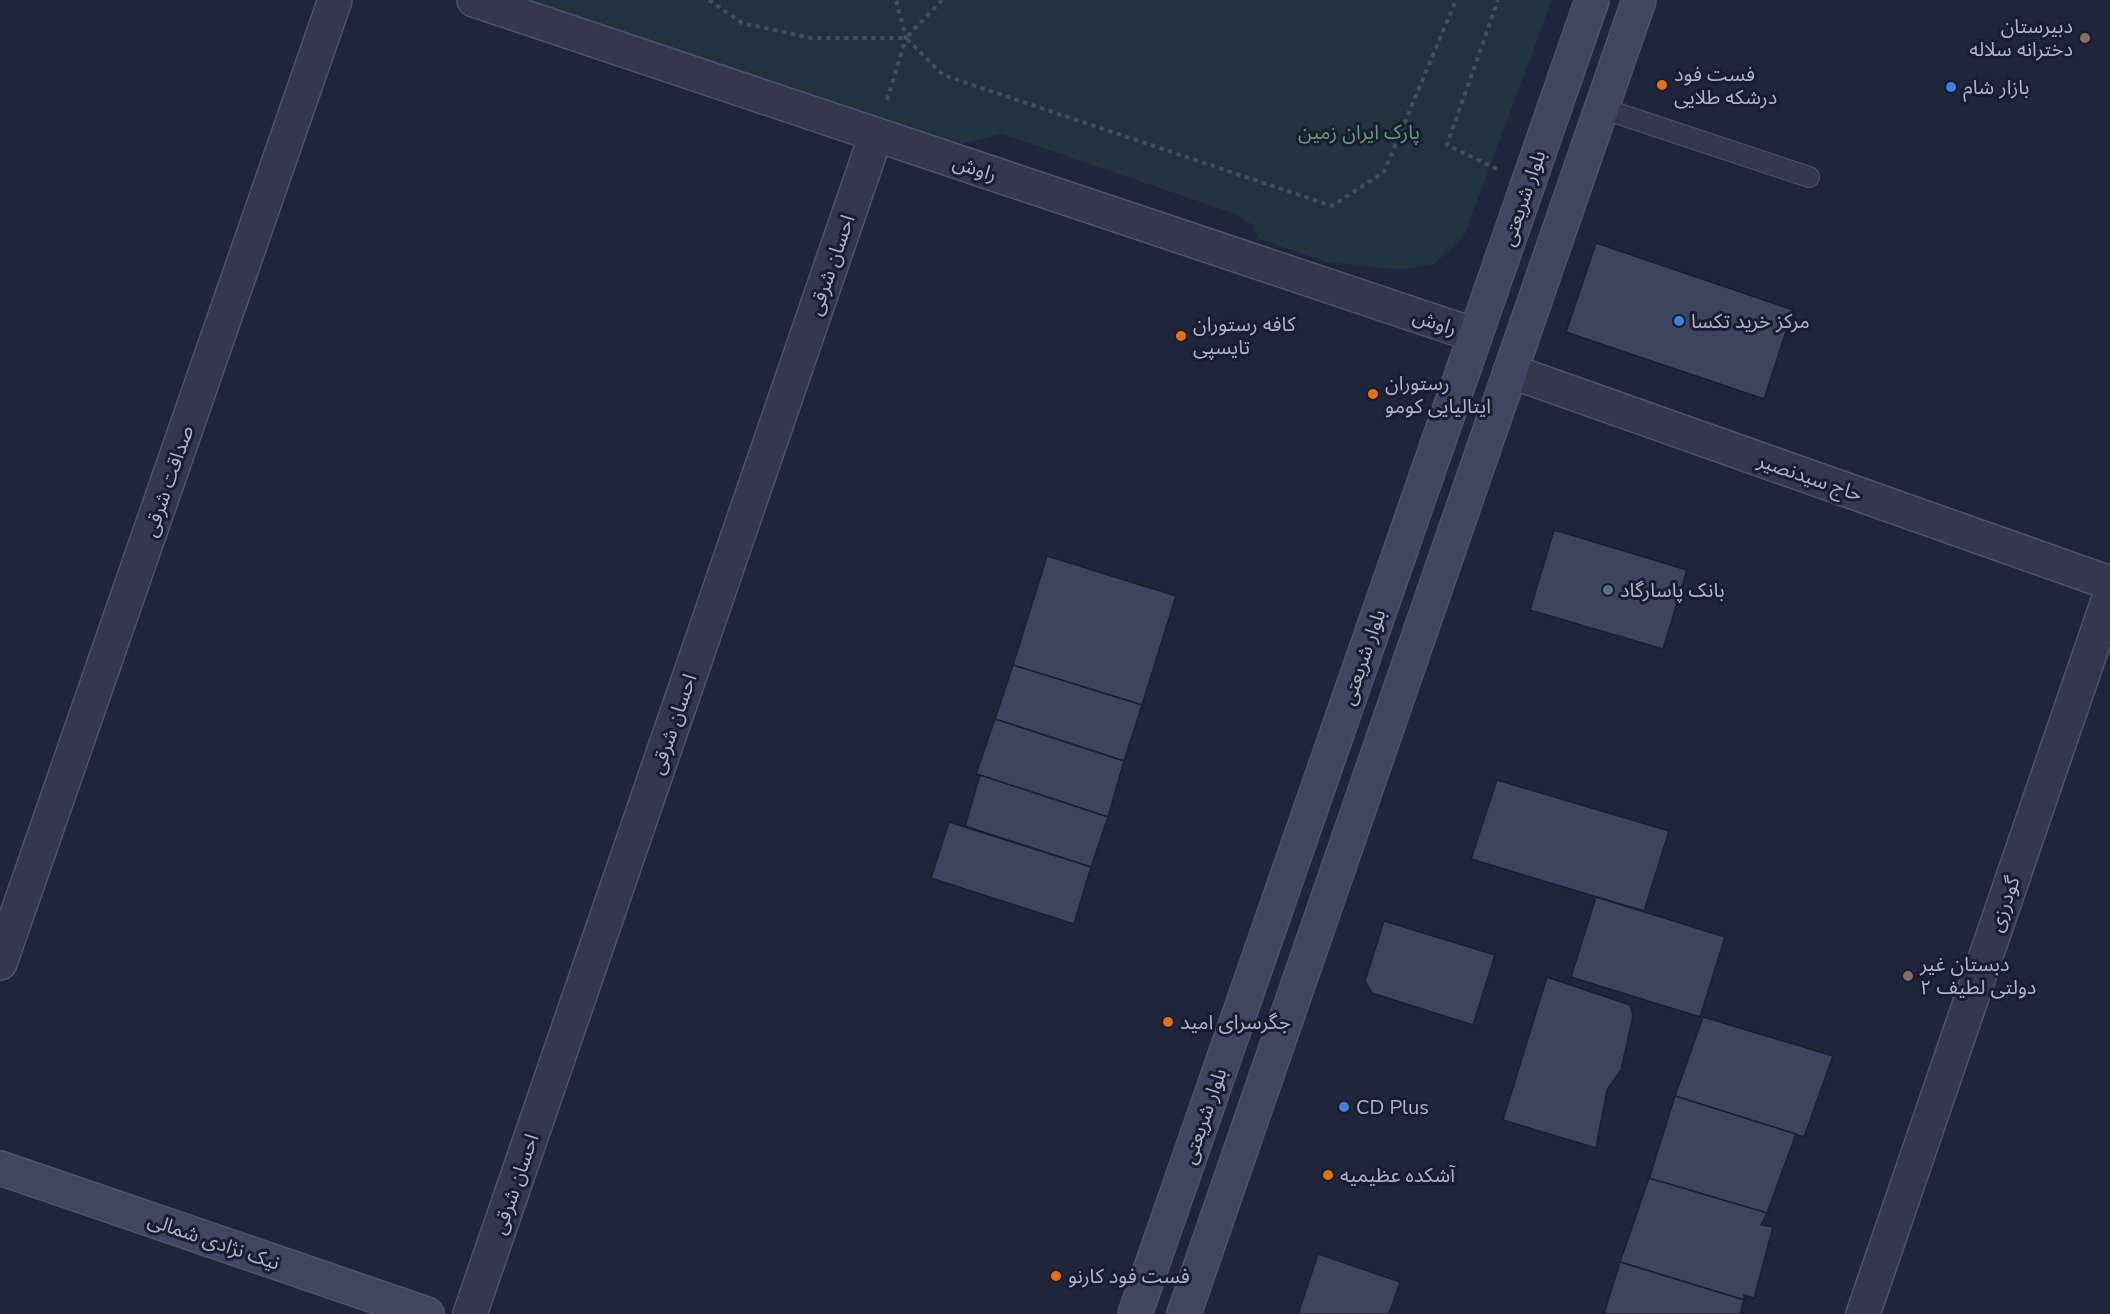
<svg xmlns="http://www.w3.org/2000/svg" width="2110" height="1314" viewBox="0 0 2110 1314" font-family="'Nunito Sans','Noto Sans Arabic',sans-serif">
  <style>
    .green { fill: #21343d }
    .building { fill: #3d445e; stroke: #1a2032; stroke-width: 1.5 }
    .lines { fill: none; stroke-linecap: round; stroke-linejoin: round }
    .lane-casing { stroke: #4e5366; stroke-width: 22 }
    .street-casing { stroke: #4e5366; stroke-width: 36 }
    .secondary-casing { stroke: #4e5366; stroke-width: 36 }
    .path { stroke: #3f515a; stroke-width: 4; stroke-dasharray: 4.5 4.5; stroke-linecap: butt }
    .lane { stroke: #33384c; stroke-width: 20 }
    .street { stroke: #33384c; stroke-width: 33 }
    .secondary { stroke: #40465f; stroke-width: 33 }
    .education-dot { fill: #8d6e63; stroke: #181e30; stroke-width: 2 }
    .food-dot { fill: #e8710a; stroke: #181e30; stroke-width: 2 }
    .shop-dot { fill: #3f7fe0; stroke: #181e30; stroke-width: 2 }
    .service-dot { fill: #5c6f8a; stroke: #181e30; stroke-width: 2 }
    .labels { text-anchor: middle; stroke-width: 6; stroke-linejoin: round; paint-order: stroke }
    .poi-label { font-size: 20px; fill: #aeb3c8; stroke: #181e30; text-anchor: start }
    .park-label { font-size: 20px; fill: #629b7a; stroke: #181e30 }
    .street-label { font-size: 20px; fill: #aeb3c8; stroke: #181e30 }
  </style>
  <rect width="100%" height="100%" fill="#1f263c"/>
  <path class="green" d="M487 0H1552L1464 236 1434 264 1404 269 1380 268 1326 262 1260 239 1251 224 1236 214 1002 134 936 150Z"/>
  <g class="building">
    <path d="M1596 243 1793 310 1764 399 1566 332Z"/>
    <path d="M1596 243 1793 310 1764 399 1566 332Z"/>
    <path d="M1554 530 1687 570 1663 649 1530 610Z"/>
    <path d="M1047 556 1176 596 1142 705 1013 665Z"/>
    <path d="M1013 665 1142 705 1124 761 995 719Z"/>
    <path d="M995 719 1124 761 1108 817 976 774Z"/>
    <path d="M980 775 1108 817 1091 867 965 826Z"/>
    <path d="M1497 780 1669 831 1644 911 1471 859Z"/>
    <path d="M949 822 1091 867 1074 924 931 878Z"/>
    <path d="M1596 897 1725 937 1700 1017 1571 977Z"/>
    <path d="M1384 921 1495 955 1473 1025 1372 993 1365 981Z"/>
    <path d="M1547 977 1630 1005 1633 1016 1621 1070 1607 1090 1596 1148 1503 1120Z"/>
    <path d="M1703 1017 1833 1056 1804 1137 1675 1096Z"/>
    <path d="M1675 1096 1796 1134 1767 1213 1648 1182Z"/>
    <path d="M1649 1178 1767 1213 1761 1225 1773 1227 1754 1298 1744 1295V1300L1620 1262Z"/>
    <path d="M1318 1254 1400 1282 1389 1314H1298Z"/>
    <path d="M1620 1262 1744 1300 1740 1314H1604Z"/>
  </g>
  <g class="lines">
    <defs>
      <path id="lane" d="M1601 108 1809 177"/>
      <g id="street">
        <path d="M474 0 1475 335"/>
        <path d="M1510 371 2110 583"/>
        <path d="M0 963 335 0"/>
        <path d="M470 1314 876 135"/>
        <path d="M1863 1314 2110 595"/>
      </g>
      <g id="secondary">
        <path d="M0 1168 427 1314"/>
        <path d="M1135 1314 1592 0"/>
        <path d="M1184 1314 1639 0"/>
      </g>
    </defs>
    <use href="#lane" class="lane-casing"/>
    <use href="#street" class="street-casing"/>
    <use href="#secondary" class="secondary-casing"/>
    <g class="path">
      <path d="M709 0 742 23 811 38H906"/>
      <path d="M942 0 906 38 943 75 1332 206 1384 172 1456 0"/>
      <path d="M887 100 906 38 896 0"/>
      <path d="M1497 169 1447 145 1498 0"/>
    </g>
    <use href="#lane" class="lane"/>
    <use href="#street" class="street"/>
    <use href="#secondary" class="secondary"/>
  </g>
  <g class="education-dot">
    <circle cx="2085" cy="38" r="6"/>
    <circle cx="1908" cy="976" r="6"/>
  </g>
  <g class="food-dot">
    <circle cx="1662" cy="85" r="6"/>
    <circle cx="1181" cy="336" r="6"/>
    <circle cx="1373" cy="394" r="6"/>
    <circle cx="1168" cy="1022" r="6"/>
    <circle cx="1328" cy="1175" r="6"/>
    <circle cx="1056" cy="1276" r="6"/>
  </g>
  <g class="shop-dot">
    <circle cx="1951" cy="87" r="6"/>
    <circle cx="1679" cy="321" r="6"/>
    <circle cx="1344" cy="1107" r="6"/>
  </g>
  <circle class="service-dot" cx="1608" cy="590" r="6"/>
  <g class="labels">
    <g class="poi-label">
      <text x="2073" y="33" text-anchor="end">دبیرستان<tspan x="2073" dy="23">دخترانه سلاله</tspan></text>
      <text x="1674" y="81">فست فود<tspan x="1674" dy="23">درشکه طلایی</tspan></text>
      <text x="1963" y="94">بازار شام</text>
      <text x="1691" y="328">مرکز خرید تکسا</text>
      <text x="1193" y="331">کافه رستوران<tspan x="1193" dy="23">تایسپی</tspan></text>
      <text x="1385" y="390">رستوران<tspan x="1385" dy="23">ایتالیایی کومو</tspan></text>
      <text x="1620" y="597">بانک پاسارگاد</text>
      <text x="1920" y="971">دبستان غیر<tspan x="1920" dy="23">دولتی لطیف ۲</tspan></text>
      <text x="1180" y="1029">جگرسرای امید</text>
      <text x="1356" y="1114">CD Plus</text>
      <text x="1340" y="1182">آشکده عظیمیه</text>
      <text x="1068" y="1283">فست فود کارنو</text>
    </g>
    <g class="park-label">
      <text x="1359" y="139">پارک ایران زمین</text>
    </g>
    <g class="street-label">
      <text transform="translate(975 168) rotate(18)" y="7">راوش</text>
      <text transform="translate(1523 198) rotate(-71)" y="7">بلوار شریعتی</text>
      <text transform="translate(831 265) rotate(-71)" y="7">احسان شرقی</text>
      <text transform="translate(1435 322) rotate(18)" y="7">راوش</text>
      <text transform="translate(1810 477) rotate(19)" y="7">حاج سیدنصیر</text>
      <text transform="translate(168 481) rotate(-71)" y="7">صداقت شرقی</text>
      <text transform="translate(1363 657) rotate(-71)" y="7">بلوار شریعتی</text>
      <text transform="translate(673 724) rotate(-71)" y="7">احسان شرقی</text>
      <text transform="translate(2004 904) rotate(-71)" y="7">گودرزی</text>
      <text transform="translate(1204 1116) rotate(-71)" y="7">بلوار شریعتی</text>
      <text transform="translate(515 1184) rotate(-71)" y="7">احسان شرقی</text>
      <text transform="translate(214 1241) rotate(19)" y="7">نیک نژادی شمالی</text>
    </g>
  </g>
</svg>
